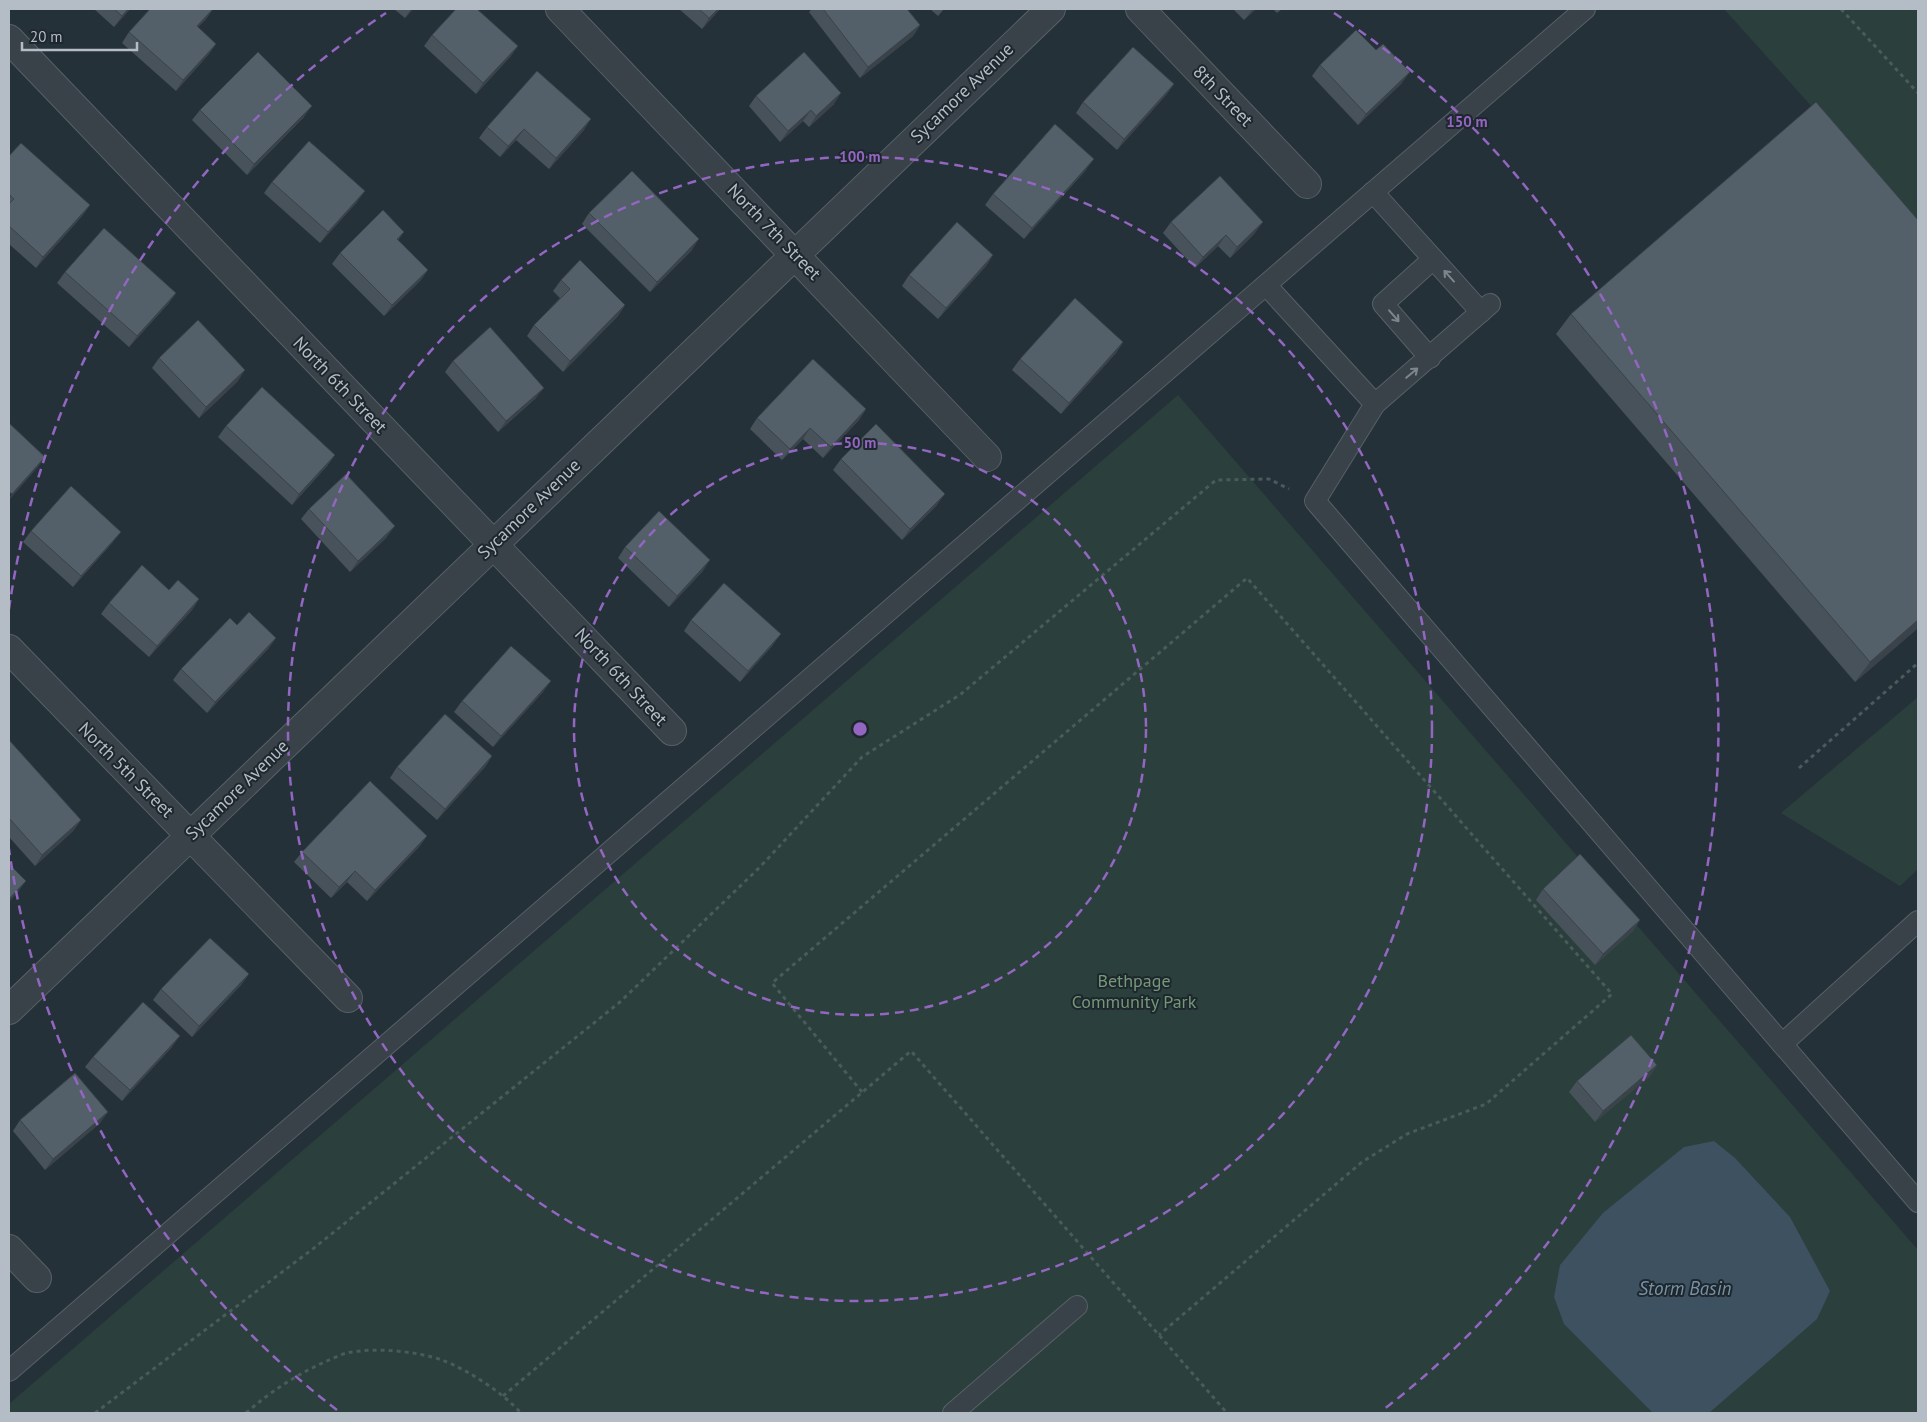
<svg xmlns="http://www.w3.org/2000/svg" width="1927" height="1422" viewBox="0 0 1927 1422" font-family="'PT Sans',sans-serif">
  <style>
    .green { fill: #2b3f3c }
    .water { fill: #3d5160 }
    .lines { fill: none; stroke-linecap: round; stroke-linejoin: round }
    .lane-casing { stroke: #576067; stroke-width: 22 }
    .street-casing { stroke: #576067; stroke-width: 30 }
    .path { stroke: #495b5a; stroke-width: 3; stroke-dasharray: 4 4; stroke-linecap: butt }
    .lane { stroke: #394249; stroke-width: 20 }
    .street { stroke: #394249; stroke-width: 28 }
    .wall { fill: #47525a }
    .shaded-wall { fill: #3a424a }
    .building { fill: #535f69; stroke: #3a424a }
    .oneway { stroke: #7d868d }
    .ring { fill: none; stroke: #9266c1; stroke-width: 2.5; stroke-dasharray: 9 6 }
    .labels { text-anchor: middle; stroke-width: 4; stroke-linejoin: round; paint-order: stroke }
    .street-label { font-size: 18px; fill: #b4bdc5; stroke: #1e272e }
    .park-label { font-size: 18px; fill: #759877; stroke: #1e272e }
    .water-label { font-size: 19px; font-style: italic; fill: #7893a5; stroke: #1e272e }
    .centre { fill: #9266c1; stroke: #1e272e; stroke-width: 2.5 }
    .ring-label { font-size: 15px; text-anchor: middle; font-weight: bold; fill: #9266c1; stroke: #1e272e; stroke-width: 4; stroke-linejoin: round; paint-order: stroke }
  </style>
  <rect width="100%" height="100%" fill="#253139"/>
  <g class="green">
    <path d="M1724 9H1918V225Z"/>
    <path d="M1178 395 1918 1250V1413H9V1404Z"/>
    <path d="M1918 697V869L1900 886 1781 813Z"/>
  </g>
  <path class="water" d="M1714 1141 1735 1158 1790 1217 1830 1291 1817 1319 1709 1413H1653L1564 1324 1554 1297 1560 1265 1603 1213 1684 1147Z"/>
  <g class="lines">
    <defs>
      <g id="lane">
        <path d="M1373 192 1481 312"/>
        <path d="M1266 285 1375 404 1315 501 1918 1202"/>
        <path d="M1430 358 1383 304 1433 259"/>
        <path d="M1375 404 1490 304"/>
        <path d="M1782 1044 1918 921"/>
        <path d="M9 1371 1585 9"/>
        <path d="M953 1413 1077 1306"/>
      </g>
      <g id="street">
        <path d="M560 9 987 457"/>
        <path d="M1140 9 1307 184"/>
        <path d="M9 39 672 731"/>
        <path d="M9 649 348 998"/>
        <path d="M9 1010 1051 9"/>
        <path d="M9 1249 37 1278"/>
      </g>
    </defs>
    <use href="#lane" class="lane-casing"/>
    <use href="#street" class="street-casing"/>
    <g class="path">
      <path d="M1841 9 1918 93"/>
      <path d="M1799 768 1918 663"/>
      <path d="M862 1092 772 983 1247 578 1612 994 1486 1104 1407 1134 1362 1162 1159 1335"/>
      <path d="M503 1396 911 1051 1227 1413"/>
      <path d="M95 1413 314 1248 620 1002 760 867 862 757 961 694 1216 480 1269 479 1289 489"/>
      <path d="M246 1413C271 1391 299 1373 329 1360 335 1358 341 1354 347 1353 374 1347 416 1351 442 1360 468 1370 502 1392 521 1413"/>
    </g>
    <use href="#lane" class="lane"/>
    <use href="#street" class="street"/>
  </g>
  <g class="wall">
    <path d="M94 9H130L114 27Z"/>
    <path d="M213 9 206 19 198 27 216 44 208 55 176 91 122 43 129 32Z"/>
    <path d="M394 9H413L405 18Z"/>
    <path d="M679 9H720L702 29Z"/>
    <path d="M812 9H907L920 25 913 36 860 78 809 12Z"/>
    <path d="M930 9H944L938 16Z"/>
    <path d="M1233 9H1256L1244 20Z"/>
    <path d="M1273 9H1282L1277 13Z"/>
    <path d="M432 35 518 46 510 57 476 94 424 46Z"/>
    <path d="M1320 65 1402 83 1358 125 1312 76Z"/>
    <path d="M1174 84 1166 95 1117 150 1076 113 1083 102Z"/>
    <path d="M756 96 834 104 809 127 803 121 780 142 749 106Z"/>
    <path d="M200 110 304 117 247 175 192 120Z"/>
    <path d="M487 127 584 130 549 169 516 140 500 157 479 138Z"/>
    <path d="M9 156 90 205 82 216 36 268 9 244Z"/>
    <path d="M1086 170 1024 239 985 205 993 194Z"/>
    <path d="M272 182 357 202 320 243 264 193Z"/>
    <path d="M589 213 692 250 650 292 582 224Z"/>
    <path d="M1171 222 1255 233 1230 258 1218 246 1195 268 1163 233Z"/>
    <path d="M404 232 398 240 428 270 420 281 384 316 332 264 340 253Z"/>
    <path d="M993 255 986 266 938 319 902 286 909 275Z"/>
    <path d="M65 272 176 293 168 304 129 347 57 283Z"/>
    <path d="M561 280 625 305 618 316 563 372 527 336 534 325 560 298 553 291Z"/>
    <path d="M1571 314 1918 628 1855 682 1556 334Z"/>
    <path d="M1123 342 1116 353 1061 414 1012 370 1020 359Z"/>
    <path d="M159 358 238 381 199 418 152 368Z"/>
    <path d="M453 361 536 398 498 432 445 372Z"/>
    <path d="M866 409 859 420 823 458 803 439 782 460 750 429 757 418Z"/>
    <path d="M226 426 335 455 327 466 292 505 218 437Z"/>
    <path d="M841 459 937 505 902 540 833 470Z"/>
    <path d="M309 509 387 537 350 572 301 519Z"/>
    <path d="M31 531 113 542 73 587 23 542Z"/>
    <path d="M625 547 703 571 669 607 618 558Z"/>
    <path d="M169 590 199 599 192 610 149 657 101 614 109 603Z"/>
    <path d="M691 620 773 645 740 682 684 631Z"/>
    <path d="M237 625 276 638 268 649 207 713 173 680 181 669Z"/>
    <path d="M543 692 493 747 454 712 462 701Z"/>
    <path d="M9 740 81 820 73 831 35 866 9 837Z"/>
    <path d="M492 756 485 767 437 820 390 778 397 767Z"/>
    <path d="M427 836 419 847 367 901 347 882 331 898 294 862 302 852Z"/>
    <path d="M1543 889 1640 920 1633 931 1595 965 1536 900Z"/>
    <path d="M249 974 241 985 192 1037 153 1000 161 989Z"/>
    <path d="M172 1047 122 1101 85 1067 93 1057Z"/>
    <path d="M1657 1065 1650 1076 1595 1122 1569 1092 1577 1081Z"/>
    <path d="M20 1120 100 1123 45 1170 13 1131Z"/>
  </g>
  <g class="shaded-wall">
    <path d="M128 9H130L114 27 122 16Z"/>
    <path d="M213 9 206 19 189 37 197 26Z"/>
    <path d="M411 9H413L405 18Z"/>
    <path d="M718 9H720L702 29 709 18Z"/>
    <path d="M1253 9H1256L1244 20Z"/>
    <path d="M920 25 913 36 860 78 868 67Z"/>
    <path d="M216 44 208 55 176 91 183 80Z"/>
    <path d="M518 46 510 57 476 94 483 83Z"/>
    <path d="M1410 72 1402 83 1358 125 1366 114Z"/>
    <path d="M1174 84 1166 95 1117 150 1124 139Z"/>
    <path d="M841 93 834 104 809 127 816 116Z"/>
    <path d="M312 106 304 117 247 175 254 164Z"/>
    <path d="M811 110 803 121 780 142 788 131Z"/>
    <path d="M591 119 584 130 549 169 556 158Z"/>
    <path d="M524 129 516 140 500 157 508 146Z"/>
    <path d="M1094 159 1086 170 1024 239 1032 228Z"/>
    <path d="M365 191 357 202 320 243 328 232Z"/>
    <path d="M90 205 82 216 36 268 43 257Z"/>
    <path d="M1263 222 1255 233 1230 258 1237 247Z"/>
    <path d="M1226 235 1218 246 1195 268 1203 257Z"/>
    <path d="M699 239 692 250 650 292 657 282Z"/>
    <path d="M993 255 986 266 938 319 946 308Z"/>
    <path d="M428 270 420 281 384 316 392 305Z"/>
    <path d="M176 293 168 304 129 347 137 336Z"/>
    <path d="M625 305 618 316 563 372 570 361Z"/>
    <path d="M1123 342 1116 353 1061 414 1069 403Z"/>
    <path d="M245 370 238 381 199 418 206 407Z"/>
    <path d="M544 388 536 398 498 432 506 421Z"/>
    <path d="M866 409 859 420 823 458 831 447Z"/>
    <path d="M810 428 803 439 782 460 790 449Z"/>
    <path d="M335 455 327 466 292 505 299 494Z"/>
    <path d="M45 457 38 467 9 500V498L12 494Z"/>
    <path d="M945 494 937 505 902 540 910 529Z"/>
    <path d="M395 526 387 537 350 572 358 561Z"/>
    <path d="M121 532 113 542 73 587 81 576Z"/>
    <path d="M710 560 703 571 669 607 677 596Z"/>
    <path d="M199 599 192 610 149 657 157 646Z"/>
    <path d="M1918 620V628L1855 682 1870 662Z"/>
    <path d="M781 634 773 645 740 682 748 671Z"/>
    <path d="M276 638 268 649 207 713 215 702Z"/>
    <path d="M551 681 543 692 493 747 501 736Z"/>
    <path d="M492 756 485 767 437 820 445 809Z"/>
    <path d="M81 820 73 831 35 866 42 855Z"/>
    <path d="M427 836 419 847 367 901 375 890Z"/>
    <path d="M355 871 347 882 331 898 339 887Z"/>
    <path d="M26 881 18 892 9 902V899Z"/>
    <path d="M1640 920 1633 931 1595 965 1603 954Z"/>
    <path d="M249 974 241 985 192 1037 199 1026Z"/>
    <path d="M180 1036 172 1047 122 1101 130 1090Z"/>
    <path d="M1657 1065 1650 1076 1595 1122 1603 1111Z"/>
    <path d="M108 1112 100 1123 45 1170 53 1159Z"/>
  </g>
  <g class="building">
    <path d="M114 9H128L122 16Z"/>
    <path d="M150 9H213L197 26 216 44 183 80 129 32Z"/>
    <path d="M456 9H477L518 46 483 83 432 35Z"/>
    <path d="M699 9H718L709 18Z"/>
    <path d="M823 9H907L920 25 868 67Z"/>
    <path d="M1356 30 1376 50 1383 44 1410 72 1366 114 1320 65Z"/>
    <path d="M1133 47 1174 84 1124 139 1083 102Z"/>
    <path d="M258 52 312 106 254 164 200 110Z"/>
    <path d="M804 52 841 93 816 116 811 110 788 131 756 96Z"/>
    <path d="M537 71 591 119 556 158 524 129 508 146 487 127Z"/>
    <path d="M1816 102 1918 220V620L1870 662 1571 314Z"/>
    <path d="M1055 124 1094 159 1032 228 993 194Z"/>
    <path d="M309 141 365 191 328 232 272 182Z"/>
    <path d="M21 143 90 205 43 257 9 226V204L14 199 9 194V156Z"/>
    <path d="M632 171 699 239 657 282 589 213Z"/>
    <path d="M1220 176 1263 222 1237 247 1226 235 1203 257 1171 222Z"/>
    <path d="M383 210 404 232 397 239 428 270 392 305 340 253Z"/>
    <path d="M957 222 993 255 946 308 909 275Z"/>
    <path d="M104 228 176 293 137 336 65 272Z"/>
    <path d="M580 260 625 305 570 361 534 325 570 289 561 280Z"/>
    <path d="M1075 298 1123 342 1069 403 1020 359Z"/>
    <path d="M198 320 245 370 206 407 159 358Z"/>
    <path d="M490 327 544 388 506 421 453 361Z"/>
    <path d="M813 359 866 409 831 447 810 428 790 449 757 418Z"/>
    <path d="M262 387 335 455 299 494 226 426Z"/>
    <path d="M9 423 45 457 12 494 9 492Z"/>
    <path d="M876 424 945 494 910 529 841 459Z"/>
    <path d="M346 474 395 526 358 561 309 509Z"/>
    <path d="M71 486 121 532 81 576 31 531Z"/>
    <path d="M659 511 710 560 677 596 625 547Z"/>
    <path d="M142 565 169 590 178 580 199 599 157 646 109 603Z"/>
    <path d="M724 583 781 634 748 671 691 620Z"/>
    <path d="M249 612 276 638 215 702 181 669 230 618 237 625Z"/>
    <path d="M511 646 551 681 501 736 462 701Z"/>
    <path d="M445 714 492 756 445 809 397 767Z"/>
    <path d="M9 740 81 820 42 855 9 818Z"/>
    <path d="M370 781 427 836 375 890 355 871 339 887 302 852Z"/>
    <path d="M1580 854 1640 920 1603 954 1543 889Z"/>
    <path d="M9 864 26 881 9 899Z"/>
    <path d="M210 938 249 974 199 1026 161 989Z"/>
    <path d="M143 1002 180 1036 130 1090 93 1057Z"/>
    <path d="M1631 1035 1657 1065 1603 1111 1577 1081Z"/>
    <path d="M75 1073 108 1112 53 1159 20 1120Z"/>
  </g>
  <defs><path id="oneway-shaft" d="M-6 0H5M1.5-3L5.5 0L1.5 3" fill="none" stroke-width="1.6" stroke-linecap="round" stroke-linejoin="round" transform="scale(1.25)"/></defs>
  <g class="oneway">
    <use href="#oneway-shaft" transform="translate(1449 276) rotate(-132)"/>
    <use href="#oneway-shaft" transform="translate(1394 316) rotate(49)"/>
    <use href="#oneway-shaft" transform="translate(1412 373) rotate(-40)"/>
  </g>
  <g class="ring">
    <circle cx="860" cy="729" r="286"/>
    <circle cx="860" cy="729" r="572"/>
    <path d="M337 1410A859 859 0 0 1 9 849M9 609A859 859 0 0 1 386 13M1334 13A859 859 0 0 1 1383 1410"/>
  </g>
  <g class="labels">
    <g class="street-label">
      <text transform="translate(962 93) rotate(-44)" y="6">Sycamore Avenue</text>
      <text transform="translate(1223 96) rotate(46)" y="6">8th Street</text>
      <text transform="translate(774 232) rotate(46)" y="6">North 7th Street</text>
      <text transform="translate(340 385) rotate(46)" y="6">North 6th Street</text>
      <text transform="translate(529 509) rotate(-44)" y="6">Sycamore Avenue</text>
      <text transform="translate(621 677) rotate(47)" y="6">North 6th Street</text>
      <text transform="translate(126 770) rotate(45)" y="6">North 5th Street</text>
      <text transform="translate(237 790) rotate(-44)" y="6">Sycamore Avenue</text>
    </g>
    <g class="park-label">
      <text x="1134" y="987">Bethpage<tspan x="1134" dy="21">Community Park</tspan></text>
    </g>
    <g class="water-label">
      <text x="1685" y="1295">Storm Basin</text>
    </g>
  </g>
  <circle cx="860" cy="729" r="8" class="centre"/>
  <g class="ring-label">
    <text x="1467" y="127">150 m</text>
    <text x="860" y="162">100 m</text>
    <text x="860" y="448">50 m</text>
  </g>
  <rect width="1927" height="1422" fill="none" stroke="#b4bdc5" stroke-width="20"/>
  <path d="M22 42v8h115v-8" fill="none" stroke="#b4bdc5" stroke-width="2.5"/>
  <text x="30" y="42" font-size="15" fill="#b4bdc5" stroke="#1e272e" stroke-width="4" paint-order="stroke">20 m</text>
</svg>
